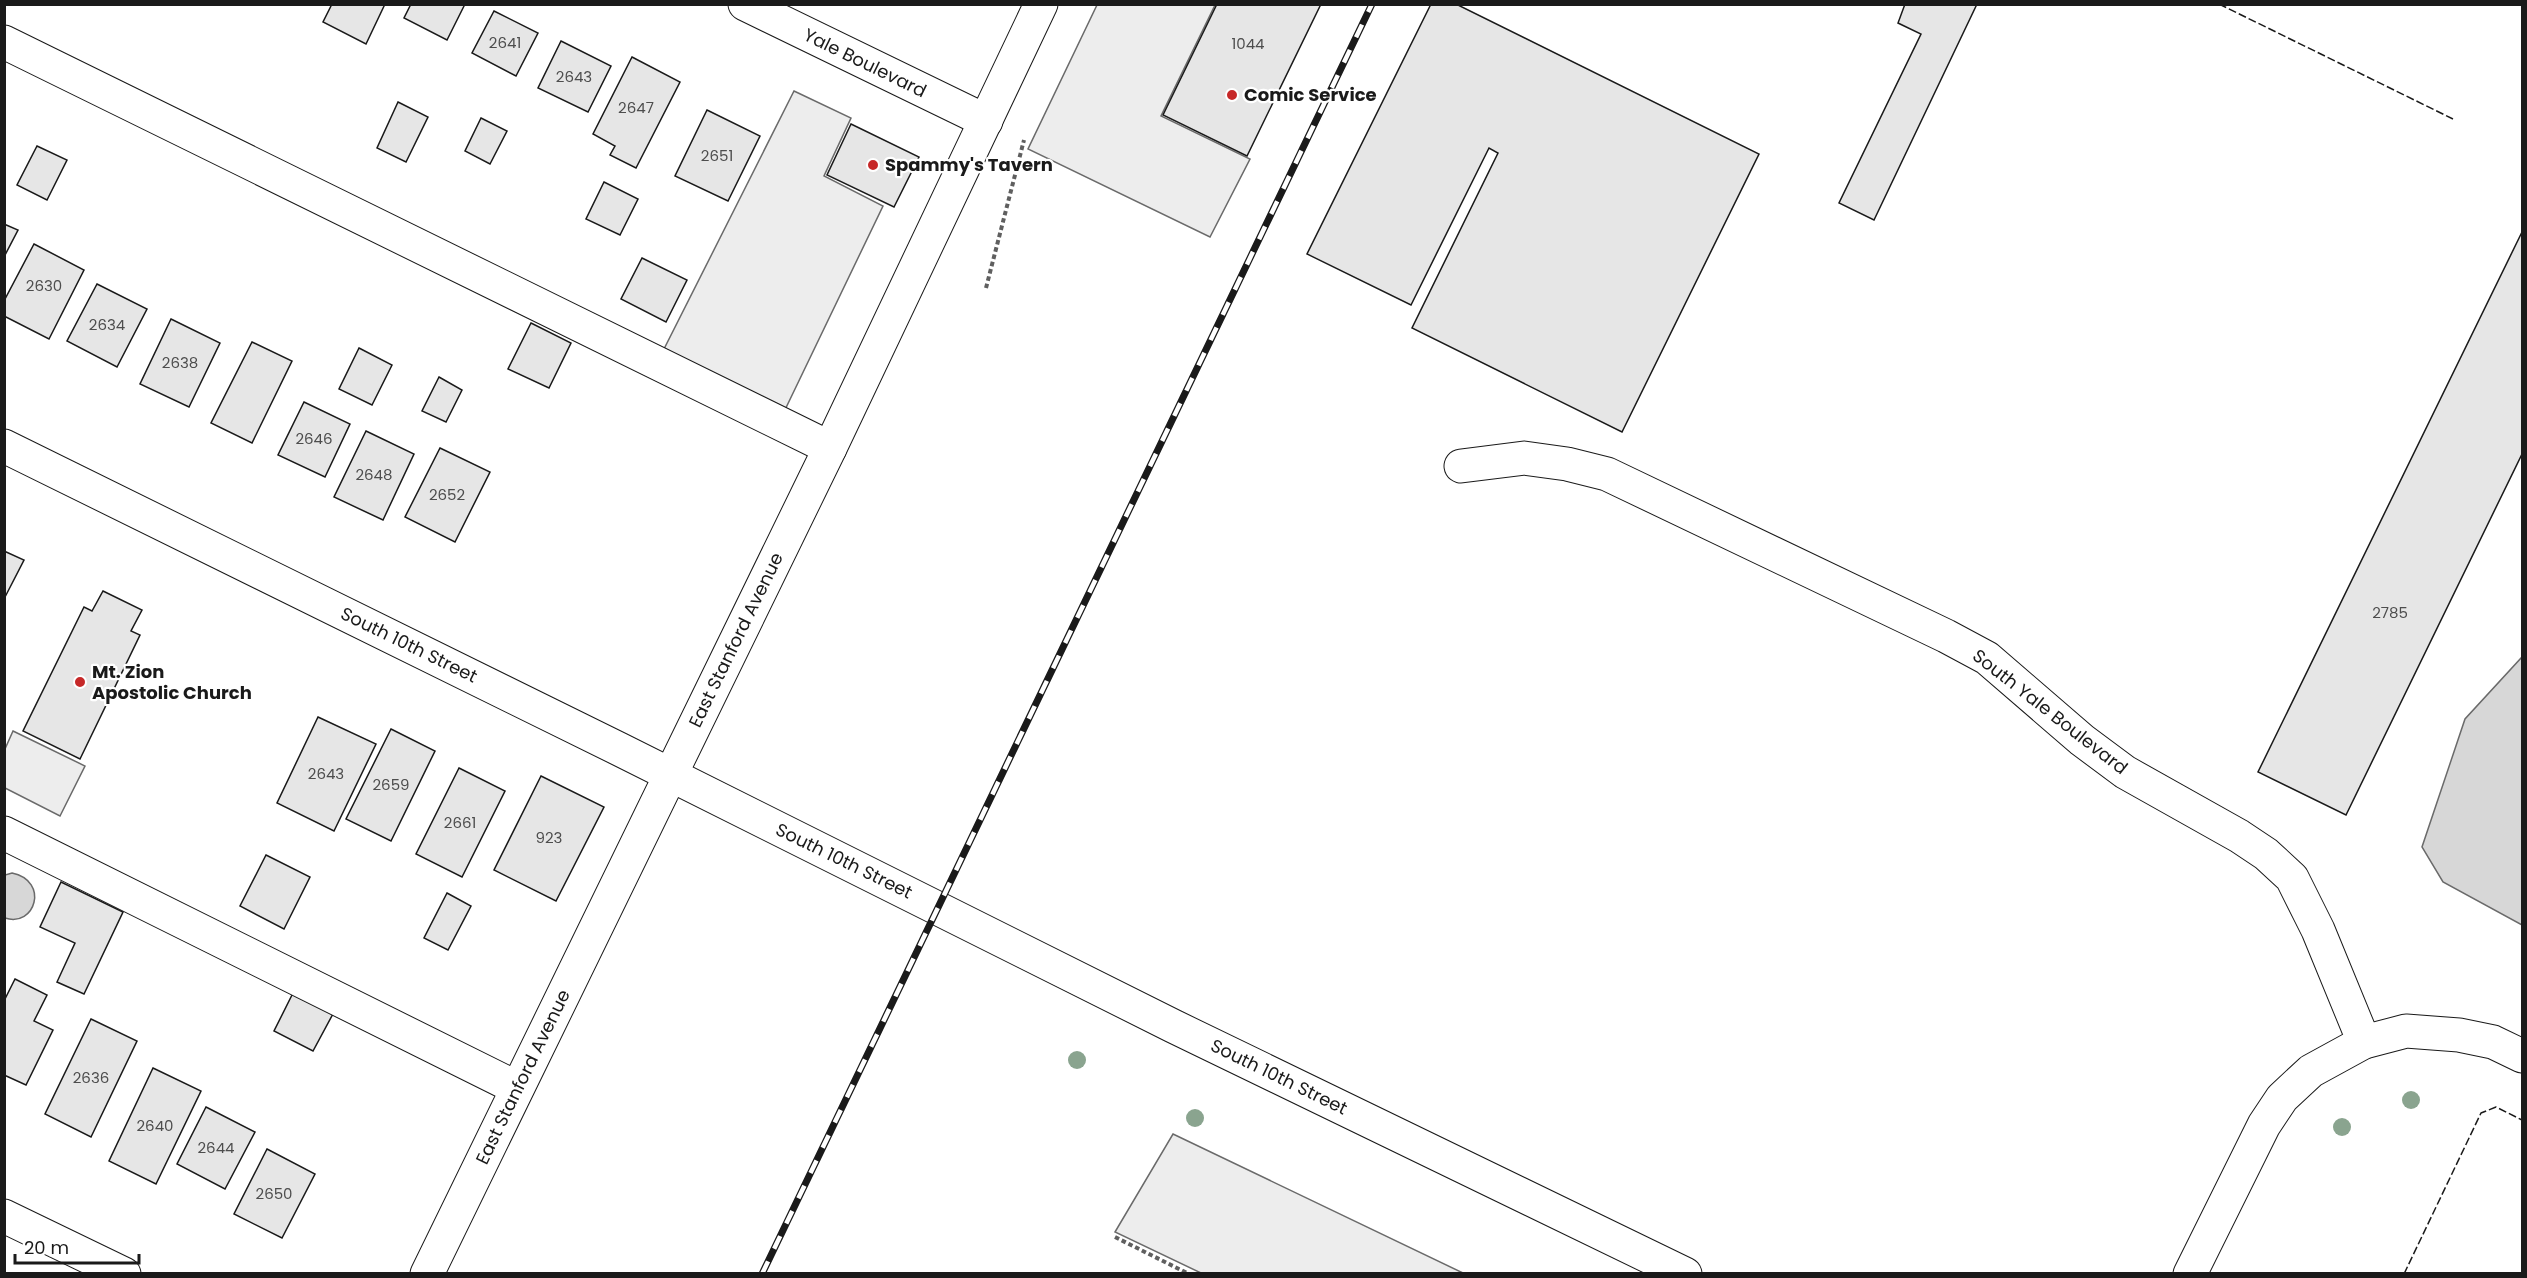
<svg xmlns="http://www.w3.org/2000/svg" width="2527" height="1278" viewBox="0 0 2527 1278" font-family="Poppins,sans-serif">
  <style>
    .built { fill: #ededed; stroke: #6a6a6a; stroke-width: 1.5 }
    .water { fill: #d7d7d7; stroke: #6a6a6a; stroke-width: 1.5 }
    .building { fill: #e6e6e6; stroke: #1a1a1a; stroke-width: 1.5 }
    .lines { fill: none; stroke-linecap: round; stroke-linejoin: round }
    .minor-casing { stroke: #1a1a1a; stroke-width: 35 }
    .major-casing { stroke: #1a1a1a; stroke-width: 35 }
    .path { stroke: #5f5f5f; stroke-width: 4; stroke-dasharray: 4.5 3; stroke-linecap: butt }
    .minor { stroke: #fff; stroke-width: 33 }
    .major { stroke: #fff; stroke-width: 33 }
    .rail-casing { stroke: #1a1a1a; stroke-width: 7 }
    .rail { stroke: #fff; stroke-width: 4.5; stroke-dasharray: 14; stroke-linecap: butt }
    .fence { stroke: #1a1a1a; stroke-width: 1.5; stroke-dasharray: 8 3; stroke-linecap: butt }
    .tree { fill: #8aa48f }
    .poi-dot { fill: #c62828; stroke: #fff; stroke-width: 2 }
    .labels { text-anchor: middle; stroke-width: 4.5; stroke-linejoin: round; paint-order: stroke }
    .number-label { font-size: 15px; fill: #4d4d4d }
    .street-label { font-size: 18px; fill: #1a1a1a; stroke: #fff }
    .poi-label { font-size: 18px; font-weight: bold; fill: #1a1a1a; stroke: #fff; text-anchor: start }
  </style>
  <rect width="100%" height="100%" fill="#fff"/>
  <g class="built">
    <path d="M1097 5H1215L1161 116 1250 159 1210 237 1028 149Z"/>
    <path d="M794 91 851 118 824 176 883 206 782 416 661 355Z"/>
    <path d="M13 731 85 766 60 816 5 788V749Z"/>
    <path d="M1173 1134 1463 1273H1201L1115 1232Z"/>
  </g>
  <g class="water">
    <path d="M2522 657V925L2443 882 2422 847 2465 719Z"/>
    <path d="M12 873C50 881 35 928 5 918V875Z"/>
  </g>
  <g class="building">
    <path d="M332 4H385L366 44 323 22Z"/>
    <path d="M411 4H465L447 40 404 18Z"/>
    <path d="M1217 4H1321L1247 156 1163 115Z"/>
    <path d="M1431 4H1456L1759 154 1622 432 1412 328 1498 153 1489 148 1411 305 1307 254Z"/>
    <path d="M1905 4H1977L1874 220 1839 203 1921 34 1898 23Z"/>
    <path d="M494 11 538 33 516 76 472 53Z"/>
    <path d="M561 41 611 66 588 112 538 88Z"/>
    <path d="M632 57 680 82 636 168 610 155 615 146 593 134Z"/>
    <path d="M398 102 428 117 406 162 377 148Z"/>
    <path d="M707 110 760 136 728 201 675 176Z"/>
    <path d="M481 118 507 131 490 164 465 151Z"/>
    <path d="M851 124 919 157 894 207 827 175Z"/>
    <path d="M37 146 67 160 47 200 17 185Z"/>
    <path d="M604 182 638 199 620 235 586 219Z"/>
    <path d="M4 224 18 230 4 257Z"/>
    <path d="M2522 232V454L2346 815 2258 772Z"/>
    <path d="M34 244 84 270 49 339 4 316V301Z"/>
    <path d="M642 258 687 280 666 322 621 299Z"/>
    <path d="M97 284 147 309 117 367 67 341Z"/>
    <path d="M171 319 220 343 189 407 140 384Z"/>
    <path d="M531 323 571 343 549 388 508 369Z"/>
    <path d="M252 342 292 361 252 443 211 423Z"/>
    <path d="M359 348 392 365 372 405 339 389Z"/>
    <path d="M439 377 462 390 446 422 422 411Z"/>
    <path d="M304 402 350 424 325 477 278 455Z"/>
    <path d="M366 431 414 454 383 520 334 497Z"/>
    <path d="M440 448 490 472 455 542 405 517Z"/>
    <path d="M4 551 24 560 4 599Z"/>
    <path d="M103 591 142 610 131 631 140 635 80 759 23 731 84 607 92 611Z"/>
    <path d="M318 717 376 744 334 831 277 803Z"/>
    <path d="M391 729 435 751 391 841 346 819Z"/>
    <path d="M459 768 505 791 462 877 416 854Z"/>
    <path d="M541 776 604 807 556 901 494 870Z"/>
    <path d="M266 855 310 877 284 929 240 906Z"/>
    <path d="M61 882 123 912 84 994 57 982 75 943 40 927Z"/>
    <path d="M447 893 471 906 448 950 424 938Z"/>
    <path d="M15 979 47 995 34 1021 53 1030 26 1085 4 1075V1001Z"/>
    <path d="M294 991 334 1012 313 1051 274 1031Z"/>
    <path d="M91 1019 137 1041 91 1137 45 1114Z"/>
    <path d="M153 1068 201 1091 156 1184 109 1161Z"/>
    <path d="M206 1107 255 1132 225 1189 177 1164Z"/>
    <path d="M267 1149 315 1174 282 1238 234 1214Z"/>
  </g>
  <g class="lines">
    <defs>
      <g id="minor">
        <path d="M745 4 986 121"/>
        <path d="M4 42 830 448"/>
        <path d="M4 446 619 749 1173 1026 1685 1274"/>
        <path d="M1461 466 1524 458 1567 464 1607 474 1946 636 1987 658 2082 740 2125 772 2239 836 2266 854 2292 878 2318 930 2364 1042"/>
        <path d="M4 833 517 1088"/>
        <path d="M4 1216 124 1274"/>
        <path d="M2190 1274 2264 1125 2282 1098 2311 1071 2364 1042 2406 1031 2459 1035 2493 1042 2522 1056"/>
      </g>
      <path id="major" d="M427 1274 830 448 1041 4"/>
    </defs>
    <use href="#minor" class="minor-casing"/>
    <use href="#major" class="major-casing"/>
    <g class="path">
      <path d="M986 288 1024 140"/>
      <path d="M1115 1237 1189 1274"/>
    </g>
    <use href="#minor" class="minor"/>
    <use href="#major" class="major"/>
    <defs>
      <path id="rail" d="M762 1274 1372 4"/>
    </defs>
    <use href="#rail" class="rail-casing"/>
    <use href="#rail" class="rail"/>
    <g class="fence">
      <path d="M2219 4 2453 119"/>
      <path d="M2404 1274 2481 1113 2496 1107 2522 1120"/>
    </g>
  </g>
  <g class="tree">
    <circle cx="1077" cy="1060" r="9"/>
    <circle cx="2411" cy="1100" r="9"/>
    <circle cx="1195" cy="1118" r="9"/>
    <circle cx="2342" cy="1127" r="9"/>
  </g>
  <g class="poi-dot">
    <circle cx="1232" cy="95" r="6"/>
    <circle cx="873" cy="165" r="6"/>
    <circle cx="80" cy="682" r="6"/>
  </g>
  <g class="labels">
    <g class="number-label">
      <text x="505" y="48">2641</text>
      <text x="1248" y="49">1044</text>
      <text x="574" y="82">2643</text>
      <text x="636" y="113">2647</text>
      <text x="717" y="161">2651</text>
      <text x="44" y="291">2630</text>
      <text x="107" y="330">2634</text>
      <text x="180" y="368">2638</text>
      <text x="314" y="444">2646</text>
      <text x="374" y="480">2648</text>
      <text x="447" y="500">2652</text>
      <text x="2390" y="618">2785</text>
      <text x="326" y="779">2643</text>
      <text x="391" y="790">2659</text>
      <text x="460" y="828">2661</text>
      <text x="549" y="843">923</text>
      <text x="91" y="1083">2636</text>
      <text x="155" y="1131">2640</text>
      <text x="216" y="1153">2644</text>
      <text x="274" y="1199">2650</text>
    </g>
    <g class="street-label">
      <text transform="translate(865 63) rotate(26)" y="6">Yale Boulevard</text>
      <text transform="translate(736 640) rotate(-64)" y="6">East Stanford Avenue</text>
      <text transform="translate(409 645) rotate(26)" y="6">South 10th Street</text>
      <text transform="translate(2050 712) rotate(38)" y="6">South Yale Boulevard</text>
      <text transform="translate(844 861) rotate(26)" y="6">South 10th Street</text>
      <text transform="translate(523 1077) rotate(-64)" y="6">East Stanford Avenue</text>
      <text transform="translate(1279 1077) rotate(26)" y="6">South 10th Street</text>
    </g>
    <g class="poi-label">
      <text x="1244" y="101">Comic Service</text>
      <text x="885" y="171">Spammy's Tavern</text>
      <text x="92" y="678">Mt. Zion<tspan x="92" dy="21">Apostolic Church</tspan></text>
    </g>
  </g>
  <rect width="2527" height="1278" fill="none" stroke="#1a1a1a" stroke-width="12"/>
  <path d="M15 1254v9h124v-9" fill="none" stroke="#1a1a1a" stroke-width="3"/>
  <text x="24" y="1254" font-size="18" fill="#1a1a1a" stroke="#ffffff" stroke-width="4.5" paint-order="stroke">20 m</text>
</svg>
